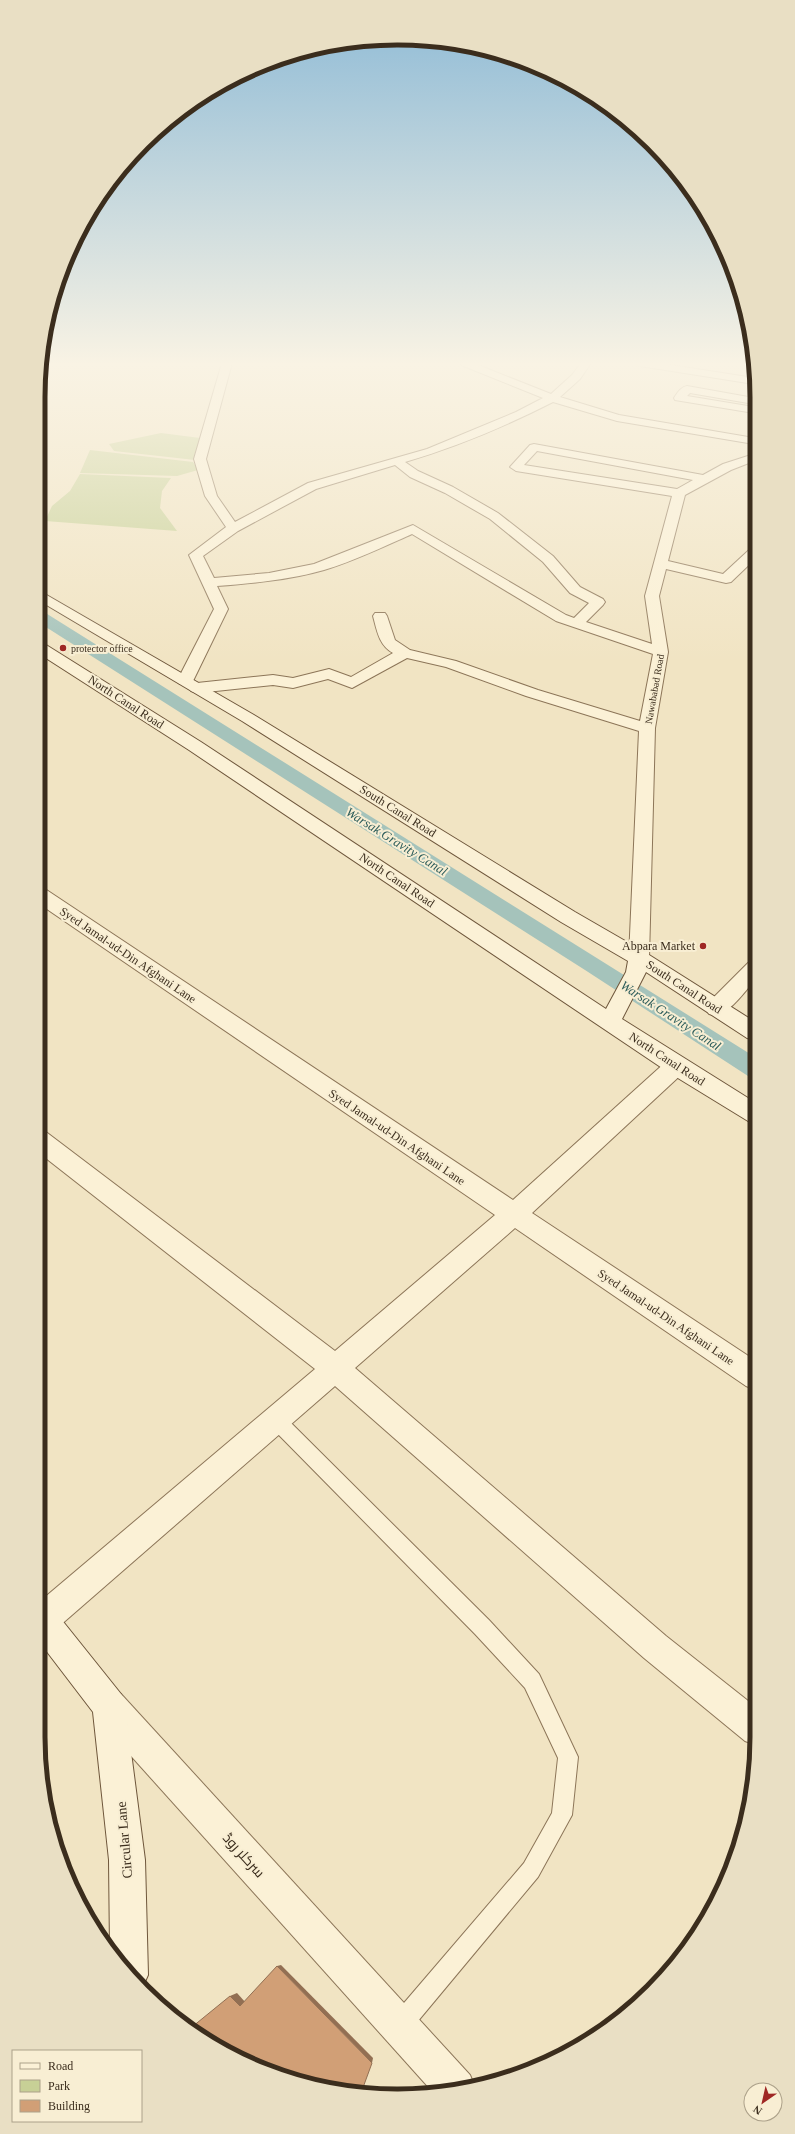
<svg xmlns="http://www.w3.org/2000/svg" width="795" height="2134" viewBox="0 0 795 2134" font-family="'Times New Roman',Cairo,serif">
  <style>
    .green { fill: #c7d096 }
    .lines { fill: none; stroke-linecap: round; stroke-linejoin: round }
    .canal { fill: #a5c3bb; fill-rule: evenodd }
    .lane-casing { stroke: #8c7558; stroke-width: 2 }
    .street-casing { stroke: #8c7558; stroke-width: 2 }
    .secondary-casing { stroke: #6e563b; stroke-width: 2 }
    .lane { fill: #fbf1d6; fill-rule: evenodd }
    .street { fill: #fbf1d6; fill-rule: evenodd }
    .secondary { fill: #fbf1d6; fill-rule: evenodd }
    .shaded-wall { fill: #926f53 }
    .building { fill: #d19f76; stroke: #926f53 }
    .poi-dot { fill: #9f2724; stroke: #f8eed3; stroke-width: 1.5 }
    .labels { text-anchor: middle; stroke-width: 4; stroke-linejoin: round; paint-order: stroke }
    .far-poi-label { font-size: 10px; fill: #3b2d1d; stroke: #f8eed3; text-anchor: start }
    .far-street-label { font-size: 10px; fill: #3b2d1d; stroke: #f8eed3 }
    .street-label { font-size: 12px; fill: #3b2d1d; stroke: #f8eed3 }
    .poi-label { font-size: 12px; fill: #3b2d1d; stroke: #f8eed3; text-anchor: end }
    .water-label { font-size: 13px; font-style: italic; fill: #2c5c5a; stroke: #f8eed3 }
    .near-street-label { font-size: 14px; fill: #3b2d1d; stroke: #f8eed3 }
    .rim { fill: none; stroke: #3b2d1d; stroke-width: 5 }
  </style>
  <rect width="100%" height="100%" fill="#f1e4c3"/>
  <g class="green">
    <path d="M161 433 200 438 195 460 114 451 109 444Z"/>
    <path d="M90 450 193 462 198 470 177 476 80 473Z"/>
    <path d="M80 474 171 478 162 491 160 508 177 531 45 521 52 506 70 491Z"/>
  </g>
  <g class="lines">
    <path class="canal" d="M38 610 44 612 755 1057 756 1078 748 1076 585 970 38 622Z"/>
    <defs>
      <path id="lane" d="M276 1412 282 1414 489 1620 539 1674 578 1757 572 1815 538 1877 408 2033 400 2036 392 2033 389 2025 392 2017 524 1863 552 1813 558 1758 525 1688 475 1634 270 1426 268 1420 270 1414Z"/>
      <g id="street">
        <path d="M222 363H232L206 459 217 496 235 522 308 483 427 449 516 412 543 398 461 365 460 363H473L551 394 572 375 581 363H591L580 379 560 397 619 415 754 438V444L617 421 553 402C506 426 456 447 405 462L418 471 453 487 498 513 553 556 580 587 603 599 605 602 603 605 586 622 652 644 645 596 672 496 516 471 510 467 530 445 534 444 703 475 723 464 754 454V461L731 470 685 495 668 561 723 574 749 550 754 549V560L731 582 726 583 666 569 659 596 668 652 655 728 649 958 646 963 639 965 632 963 629 958 639 731 526 696 446 667 407 658 352 688 328 679 293 688 273 685 197 693 191 691 189 688 191 685 197 683 273 675 293 678 329 669 351 677 393 653C379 645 377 631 373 616L375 613H385L387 616 395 640 410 650 456 661 538 690 640 721 653 654 556 621 412 534C383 547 354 561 324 570 289 580 254 583 217 586L228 609 193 681 190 684H180L177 681 214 609 189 555 226 527 205 496 194 459ZM537 451 693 480 677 489 524 465ZM395 465 410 477 445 493 490 519 543 562 570 593 589 603 574 618 566 615 413 525 314 564 269 573 214 578 203 556 238 531 316 489Z"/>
        <path d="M635 363H658L754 378V384L640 366Z"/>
        <path d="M687 386 754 398V404L690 393 687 396 754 407V413L675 400 674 398C677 393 681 387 687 386Z"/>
        <path d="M38 888 45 889 513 1200 668 1060 676 1057 684 1060 687 1066 684 1072 532 1213 756 1361V1390L746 1386 515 1228 355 1368 666 1636 757 1708 756 1745 745 1741 644 1658 335 1386 49 1635 38 1640V1603L315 1369 38 1152V1129L46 1132 335 1351 495 1215 38 903Z"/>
        <path d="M755 961V980C743 993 727 1019 709 1014L705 1008 709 1002 748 963Z"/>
        <path d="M109 1690 121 1694 470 2075 475 2087 468 2089 431 2090 97 1718 93 1706 97 1694Z"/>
      </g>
      <g id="secondary">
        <path d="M43 363H50L42 369Z"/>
        <path d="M38 590 254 715 575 912 646 953 755 1022V1040L747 1038 646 972 622 1019 756 1103V1124L748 1121 668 1072 189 750 38 653V642L43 643 201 742 606 1009 626 972 628 961 561 922 242 721 38 600Z"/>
        <path d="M38 1599 49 1604 121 1694 125 1706 145 1860 148 1975 143 1986 127 1973 110 1950 109 1860 93 1712 38 1640Z"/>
      </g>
    </defs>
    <use href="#lane" class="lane-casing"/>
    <use href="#street" class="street-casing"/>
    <use href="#secondary" class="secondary-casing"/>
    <use href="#lane" class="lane"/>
    <use href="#street" class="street"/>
    <use href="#secondary" class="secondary"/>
  </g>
  <g class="shaded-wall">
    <path d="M281 1965 373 2058 372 2063 277 1966Z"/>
    <path d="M237 1993 246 2003 240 2006 230 1996Z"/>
  </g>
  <path class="building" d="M277 1966 372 2063 361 2093H350L282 2077 218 2048 192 2027 230 1996 240 2006Z"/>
  <linearGradient id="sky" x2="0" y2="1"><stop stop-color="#8dbad6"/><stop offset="0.55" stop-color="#f9f3e4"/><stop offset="1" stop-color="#f9f3e4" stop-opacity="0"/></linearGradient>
  <rect width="795" height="662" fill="url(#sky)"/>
  <g class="poi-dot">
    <circle cx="63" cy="648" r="4"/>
    <circle cx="703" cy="946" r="4"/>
  </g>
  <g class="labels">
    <g class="far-poi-label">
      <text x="71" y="652">protector office</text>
    </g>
    <g class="far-street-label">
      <text transform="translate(654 689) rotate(-80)" y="4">Nawababad Road</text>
    </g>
    <g class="street-label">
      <text transform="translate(126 702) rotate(33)" y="4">North Canal Road</text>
      <text transform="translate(398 811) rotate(32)" y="4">South Canal Road</text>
      <text transform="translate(397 880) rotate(34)" y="4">North Canal Road</text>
      <text transform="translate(128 955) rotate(34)" y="4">Syed Jamal-ud-Din Afghani Lane</text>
      <text transform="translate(684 987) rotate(33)" y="4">South Canal Road</text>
      <text transform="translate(667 1059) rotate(33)" y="4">North Canal Road</text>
      <text transform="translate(397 1137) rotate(34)" y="4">Syed Jamal-ud-Din Afghani Lane</text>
      <text transform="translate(666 1317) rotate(34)" y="4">Syed Jamal-ud-Din Afghani Lane</text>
    </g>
    <g class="poi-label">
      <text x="695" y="950">Abpara Market</text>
    </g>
    <g class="water-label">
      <text transform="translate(397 841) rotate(32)" y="5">Warsak Gravity Canal</text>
      <text transform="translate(671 1015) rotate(33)" y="5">Warsak Gravity Canal</text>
    </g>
    <g class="near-street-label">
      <text transform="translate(124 1840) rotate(-95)" y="5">Circular Lane</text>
      <text transform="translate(244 1855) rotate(48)" y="5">سرکلر روڈ</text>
    </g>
  </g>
  <path d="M0 0H795V2134H0ZM397 45H398A352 352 0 0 1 750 397V1737A352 352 0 0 1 398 2089H397A352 352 0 0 1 45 1737V397A352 352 0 0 1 397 45Z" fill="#e9dfc4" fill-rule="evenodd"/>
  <path class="rim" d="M397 45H398A352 352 0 0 1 750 397V1737A352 352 0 0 1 398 2089H397A352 352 0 0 1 45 1737V397A352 352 0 0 1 397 45Z"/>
  <rect x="12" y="2050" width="130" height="72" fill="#f8eed3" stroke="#aca18a"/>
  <rect x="20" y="2063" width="20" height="6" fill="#fbf1d6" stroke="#aca18a"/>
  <text x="48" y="2070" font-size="12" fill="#3b2d1d">Road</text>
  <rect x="20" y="2080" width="20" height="12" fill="#c7d096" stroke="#aca18a"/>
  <text x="48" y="2090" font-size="12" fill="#3b2d1d">Park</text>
  <rect x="20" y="2100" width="20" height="12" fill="#d19f76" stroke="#aca18a"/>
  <text x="48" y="2110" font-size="12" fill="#3b2d1d">Building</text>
  <g transform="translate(763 2102) rotate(214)"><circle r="19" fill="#f8eed3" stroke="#aca18a"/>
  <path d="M0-3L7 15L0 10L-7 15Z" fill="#9f2724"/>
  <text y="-6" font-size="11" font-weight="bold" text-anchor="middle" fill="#3b2d1d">N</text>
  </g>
</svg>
